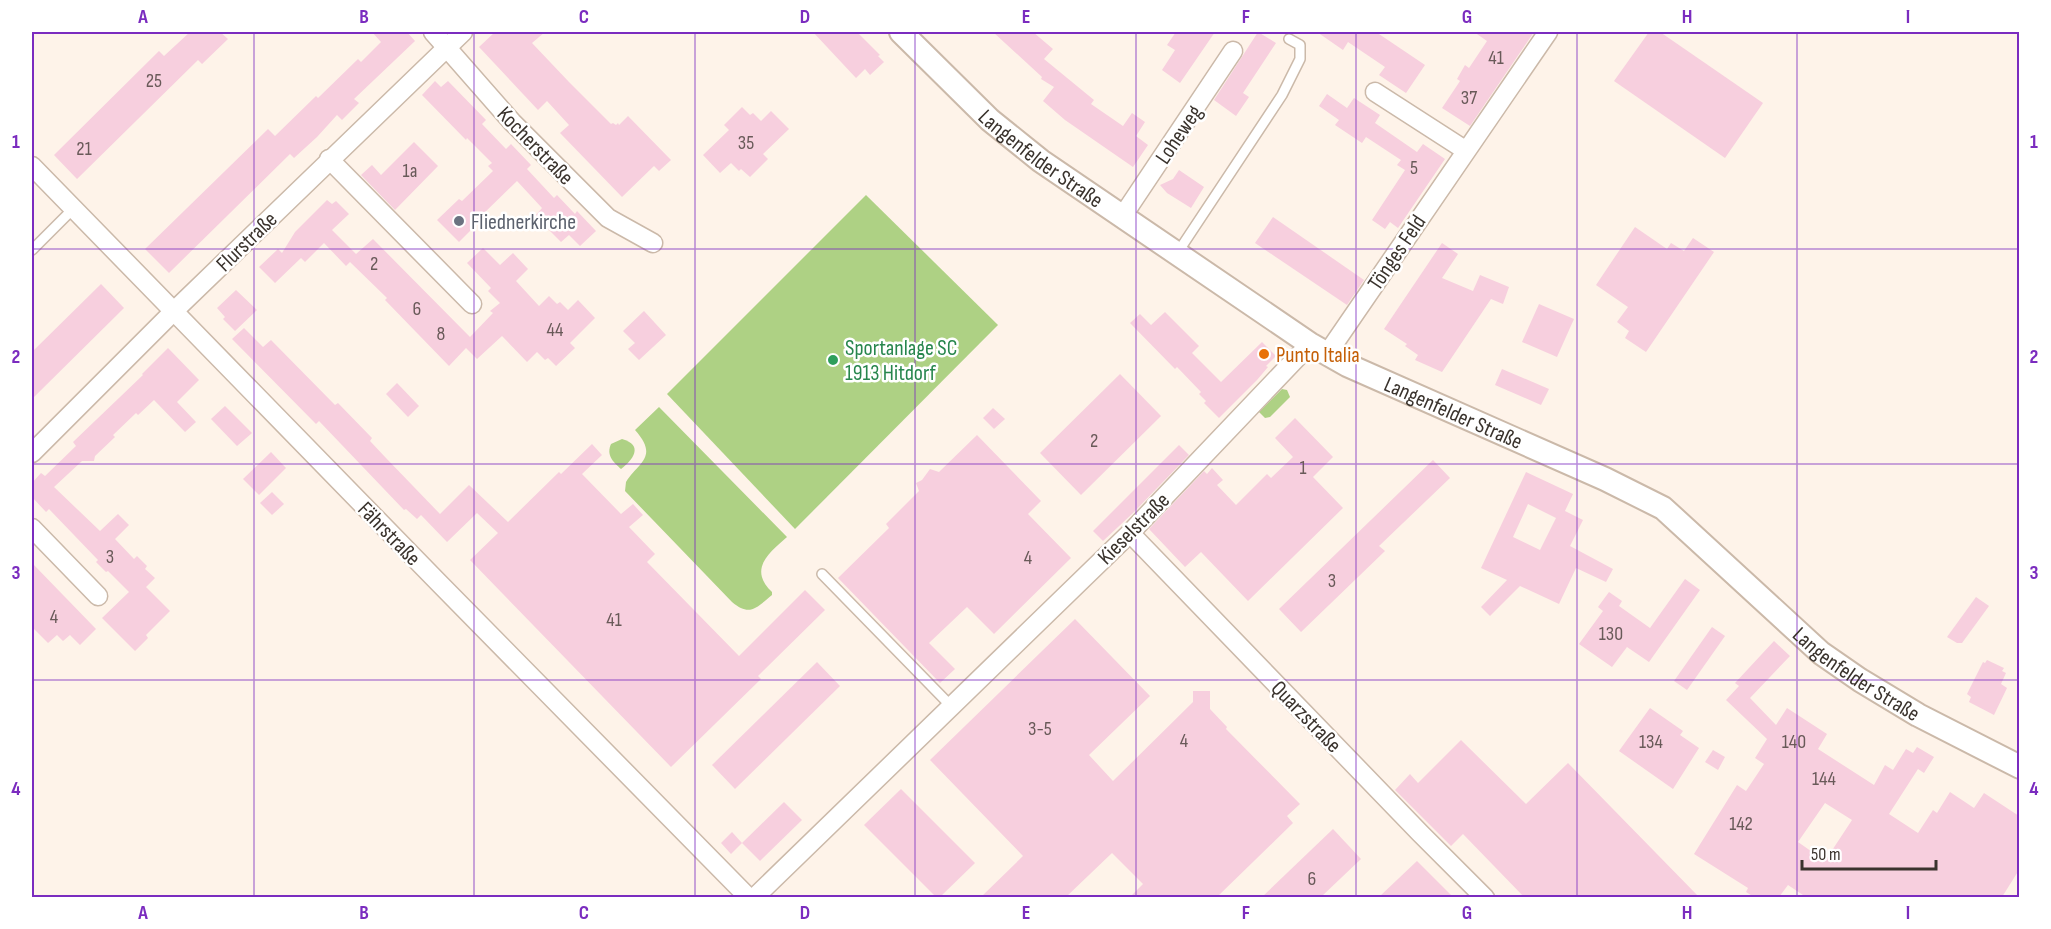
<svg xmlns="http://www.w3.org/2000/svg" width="2051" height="929" viewBox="0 0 2051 929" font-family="'Sofia Sans Condensed',sans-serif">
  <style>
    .green { fill: #aed184 }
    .building { fill: #f7cfde; fill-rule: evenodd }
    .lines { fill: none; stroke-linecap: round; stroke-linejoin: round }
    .service-casing { stroke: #cbb9a9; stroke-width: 12 }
    .minor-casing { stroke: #cbb9a9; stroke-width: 21 }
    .tertiary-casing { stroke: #cbb9a9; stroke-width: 26 }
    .service { stroke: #fff; stroke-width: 9 }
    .minor { stroke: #fff; stroke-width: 18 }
    .tertiary { stroke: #fff; stroke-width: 22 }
    .grid { fill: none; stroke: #7b2cbf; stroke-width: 1.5; stroke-opacity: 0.55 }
    .worship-dot { fill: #6b7280; stroke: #fff; stroke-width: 2 }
    .food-dot { fill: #e8710a; stroke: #fff; stroke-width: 2 }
    .leisure-dot { fill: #2e9e5b; stroke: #fff; stroke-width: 2 }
    .labels { text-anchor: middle; stroke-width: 5; stroke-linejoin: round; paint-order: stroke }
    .number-label { font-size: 20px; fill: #695a59 }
    .street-label { font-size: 22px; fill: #3a332d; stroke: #fff }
    .worship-label { font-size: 22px; fill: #5b616d; stroke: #fff; text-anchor: start }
    .leisure-label { font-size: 22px; fill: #27864d; stroke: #fff; text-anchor: start }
    .food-label { font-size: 22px; fill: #c56008; stroke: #fff; text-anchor: start }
    .neatline { fill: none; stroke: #7b2cbf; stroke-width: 2 }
    .grid-label { font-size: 20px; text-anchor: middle; font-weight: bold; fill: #7b2cbf }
  </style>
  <rect width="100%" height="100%" fill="#fef3e9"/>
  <g class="green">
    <path d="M866 195 998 325 795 529 667 394Z"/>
    <path d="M1282 389 1287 390 1290 397 1270 417 1265 418 1259 412Z"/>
    <path d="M659 407 787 537C769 553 748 569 772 592V595C756 608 750 617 732 602L625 491 626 482C639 462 659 457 635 430Z"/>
    <path d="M622 439C644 445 633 460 621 469 613 462 606 455 611 444Z"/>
  </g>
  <g class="building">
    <path d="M190 32H220L228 39 202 64 198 60 77 179 54 155 159 51 164 56Z"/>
    <path d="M372 32H407L415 41 354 99 359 103 342 120 337 115 317 137 294 158 290 154 169 273 145 249 268 129 275 136 316 96 318 98 358 59 361 62 381 42Z"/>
    <path d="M495 32H545L532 43 569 82 611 124 613 123 616 125 618 123 619 125 628 116 671 160 659 171 654 166 622 197 560 133 569 125 547 101 538 110 479 47Z"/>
    <path d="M813 32H857L880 55 878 56 884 62 870 75 865 69 856 78Z"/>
    <path d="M993 32H1033L1053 49 1044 59 1094 100 1091 104 1123 126 1132 113 1145 122 1136 136 1148 145 1133 167 1065 120 1043 101 1054 87 1041 79 1042 77Z"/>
    <path d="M1176 32H1215L1180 83 1162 70 1175 50 1167 45Z"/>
    <path d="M1258 32 1276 43 1243 93 1249 97 1236 116 1214 100Z"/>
    <path d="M1317 32H1376L1425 65 1406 93 1379 75 1385 67 1348 42 1343 50Z"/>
    <path d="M1474 32H1534L1470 126 1442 108 1460 81 1457 79 1465 65 1469 68 1487 41Z"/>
    <path d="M1649 32H1660L1763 103 1725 158 1614 81Z"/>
    <path d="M435 81 441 87 448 81 486 120 482 124 506 149 511 144 531 165 527 169 554 198 557 195 575 214 577 211 596 231 580 246 569 235 561 242 535 216 542 208 517 181 478 219 480 221 459 242 437 220 459 199 462 201 493 171 488 166 492 163 467 138 466 140 422 95Z"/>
    <path d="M1327 94 1347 108 1354 98 1380 115 1375 123 1417 152 1423 144 1445 159 1398 228 1390 222 1385 229 1372 220 1405 170 1397 165 1401 160 1366 137 1362 143 1335 125 1339 120 1319 106Z"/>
    <path d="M742 107 750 115 753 113 761 121 771 111 789 129 763 154 768 159 750 177 741 169 739 171 731 163 720 173 703 155 729 130 724 125Z"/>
    <path d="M414 142 438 166 395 210 361 175 372 165 381 175Z"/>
    <path d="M1179 170 1204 187 1191 208 1167 193 1160 185 1173 179Z"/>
    <path d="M327 200 332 204 336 201 349 214 332 230 356 254 373 239 470 337 493 313 490 311 500 303 488 291 491 288 467 263 483 248 500 265 513 253 528 269 516 281 539 306 549 296 557 304 560 302 568 310 578 300 595 318 570 343 575 348 556 366 548 358 545 360 537 352 527 362 502 336 477 359 466 348 449 366 385 300 387 298 350 262 346 266 324 243 305 262 301 258 275 283 259 267 278 249 282 253 295 232Z"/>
    <path d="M1273 217 1364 280 1347 305 1255 243Z"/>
    <path d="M1635 227 1667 249 1671 243 1684 251 1693 238 1714 252 1646 352 1625 338 1629 331 1617 322 1628 307 1596 285Z"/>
    <path d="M1442 243 1458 254 1442 278 1473 291 1480 275 1509 287 1503 304 1491 299 1442 372 1415 360 1418 355 1405 346 1407 344 1384 329Z"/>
    <path d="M101 284 124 308 32 399V352Z"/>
    <path d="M236 290 257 310 235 331 223 319 225 317 217 308Z"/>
    <path d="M1539 304 1574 319 1557 357 1522 342Z"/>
    <path d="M644 311 666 335 639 360 628 349 635 343 623 331Z"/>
    <path d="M1165 312 1199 346 1192 353 1221 382 1262 342 1276 356 1266 366 1268 367 1257 380 1219 418 1204 403 1206 401 1199 394 1201 392 1177 367 1175 369 1130 323 1140 314 1151 325Z"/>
    <path d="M244 328 263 347 271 340 335 405 338 403 372 438 370 441 386 458 440 514 469 485 508 522 559 472 561 474 592 444 602 455 582 474 621 514 633 504 643 515 629 527 655 554 647 562 739 656 805 590 825 610 758 676 761 679 671 767 470 560 498 533 477 513 447 542 421 515 417 519 406 509 404 510 319 421 316 424 232 339Z"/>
    <path d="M168 348 199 380 177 402 196 422 185 432 154 400 138 415 136 413 113 435 115 437 95 456 94 461H82L54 487 100 531 118 514 129 525 115 539 134 559 137 556 147 566 145 569 155 578 146 587 170 611 146 635 148 638 135 651 102 618 129 592 108 571 106 572 96 562 98 560 49 509 46 512 32 497V483L41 473 45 476 76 446 73 442 143 375 142 374Z"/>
    <path d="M1502 369 1549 389 1541 405 1495 385Z"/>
    <path d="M1120 374 1161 416 1081 495 1040 453Z"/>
    <path d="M397 383 419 406 408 417 386 394Z"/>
    <path d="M225 406 252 433 237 446 211 419Z"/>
    <path d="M993 408 1005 419 994 429 983 418Z"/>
    <path d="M1295 418 1333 457 1313 477 1343 508 1248 601 1201 552 1185 567 1149 529 1204 471 1207 474 1212 468 1223 480 1217 485 1236 505 1267 474 1271 478 1293 457 1275 438Z"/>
    <path d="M977 435 1041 501 1028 514 1071 558 994 634 967 607 929 643 955 669 940 683 838 578 889 528 886 524 919 491 916 483 922 480 930 469 939 472Z"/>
    <path d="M1179 445 1189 455 1133 513 1103 541 1093 531Z"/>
    <path d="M271 452 286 468 259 495 243 479Z"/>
    <path d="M1433 460 1450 478 1379 546 1385 551 1301 632 1279 609Z"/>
    <path d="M1526 472 1573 494 1565 511 1583 520 1570 546 1613 569 1606 582 1576 568 1559 604 1520 586 1490 616 1481 607 1507 580 1481 568ZM1528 504 1556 518 1540 550 1513 537Z"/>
    <path d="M272 492 284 504 272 515 260 503Z"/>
    <path d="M32 563 96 629 80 645 70 635 63 641 57 635 48 643 32 627Z"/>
    <path d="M1685 579 1700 590 1649 662 1627 647 1612 667 1579 644 1603 611 1598 607 1609 592 1622 601 1619 606 1650 628Z"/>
    <path d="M1976 597 1989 606 1962 643H1957L1947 637Z"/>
    <path d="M1075 619 1150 696 1089 755 1113 781 1193 702V691H1210V709L1227 727 1226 729 1300 804 1287 816 1293 823 1217 897H1130L1143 884 1112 853 1066 897H981L1023 856 930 760Z"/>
    <path d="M1712 627 1725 636 1687 690 1674 681Z"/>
    <path d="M1774 641 1790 656 1750 698 1776 725 1787 708 1827 734 1818 749 1874 785 1885 765 1893 770 1906 749 1913 753 1917 747 1934 757 1924 773 1918 769 1889 814 1918 833 1933 810 1937 813 1950 792 1974 808 1984 793 2019 816V870L2002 897H1806L1788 885 1779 897H1754L1746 892 1748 888 1694 854 1737 785 1746 791 1764 764 1755 758 1767 739 1726 700 1739 686 1735 683ZM1825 803 1852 820 1825 861 1798 842Z"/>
    <path d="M1987 660 2004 668 2002 671 2006 673 2001 684 2007 688 1994 715 1969 702 1971 697 1967 694 1983 662 1985 663Z"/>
    <path d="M817 662 840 686 735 789 712 765Z"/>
    <path d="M1650 708 1683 731 1680 735 1699 748 1673 789 1619 751Z"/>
    <path d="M1461 740 1526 804 1568 763 1699 897H1524L1463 834 1451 846 1395 790 1410 774 1418 783Z"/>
    <path d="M1713 750 1725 757 1718 770 1705 762Z"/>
    <path d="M901 789 975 863 940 897H936L864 825Z"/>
    <path d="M784 802 802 820 760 861 742 843Z"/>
    <path d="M1333 829 1361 859 1321 897H1262Z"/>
    <path d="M732 832 742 843 731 854 721 843Z"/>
    <path d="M1417 861 1453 897H1379Z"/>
  </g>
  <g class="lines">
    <defs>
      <g id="service">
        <path d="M32 250 73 209"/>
        <path d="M1178 252 1282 95 1300 59V45L1289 39"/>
        <path d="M822 574 951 706"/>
      </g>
      <g id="minor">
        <path d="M433 32 512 122 608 218 653 243"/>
        <path d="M1375 92 1465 150"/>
        <path d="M329 159 472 304"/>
        <path d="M32 166 438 582 749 898"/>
        <path d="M1122 217 1233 51"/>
        <path d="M1327 354 1548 32"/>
        <path d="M32 453 174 311 463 32"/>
        <path d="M32 528 98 596"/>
        <path d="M1130 533 1420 833 1485 898"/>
        <path d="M754 898 1130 533 1310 344"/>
      </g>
      <g id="tertiary">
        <path id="s1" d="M901 32 990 120 1041 161 1310 344 1347 365 1605 479 1663 508 1821 653 1860 680 1918 715 2020 767"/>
      </g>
    </defs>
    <use href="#service" class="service-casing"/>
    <use href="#minor" class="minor-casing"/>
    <use href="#tertiary" class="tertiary-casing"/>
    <use href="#service" class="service"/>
    <use href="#minor" class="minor"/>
    <use href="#tertiary" class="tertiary"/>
  </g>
  <path class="grid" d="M254 32V898M474 32V898M695 32V898M915 32V898M1136 32V898M1356 32V898M1577 32V898M1797 32V898M32 249H2020M32 464H2020M32 680H2020"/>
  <circle class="worship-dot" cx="459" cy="221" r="6"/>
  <circle class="food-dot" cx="1264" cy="354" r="6"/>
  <circle class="leisure-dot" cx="833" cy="360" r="6"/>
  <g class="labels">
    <g class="number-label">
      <text x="1496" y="64">41</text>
      <text x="154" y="87">25</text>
      <text x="1469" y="104">37</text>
      <text x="746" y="149">35</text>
      <text x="84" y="155">21</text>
      <text x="1414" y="174">5</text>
      <text x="410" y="177">1a</text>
      <text x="374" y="270">2</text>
      <text x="417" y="315">6</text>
      <text x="555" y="336">44</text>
      <text x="441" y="340">8</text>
      <text x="1094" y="447">2</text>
      <text x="1303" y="474">1</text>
      <text x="110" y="563">3</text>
      <text x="1028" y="564">4</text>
      <text x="1332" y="587">3</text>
      <text x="54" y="623">4</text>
      <text x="614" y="626">41</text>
      <text x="1611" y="640">130</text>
      <text x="1040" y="735">3-5</text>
      <text x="1184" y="747">4</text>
      <text x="1651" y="748">134</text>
      <text x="1794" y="748">140</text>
      <text x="1824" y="785">144</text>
      <text x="1741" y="830">142</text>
      <text x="1312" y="885">6</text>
    </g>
    <g class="street-label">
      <text transform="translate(1178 134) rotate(-56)" y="8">Loheweg</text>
      <text transform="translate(536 145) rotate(46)" y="8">Kocherstraße</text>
      <text dy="8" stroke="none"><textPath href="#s1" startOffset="189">Langenfelder Straße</textPath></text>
      <text transform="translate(246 241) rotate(-44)" y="8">Flurstraße</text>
      <text transform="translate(1396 252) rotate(-56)" y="8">Tönges Feld</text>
      <text dy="8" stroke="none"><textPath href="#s1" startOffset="675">Langenfelder Straße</textPath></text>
      <text transform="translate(1133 528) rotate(-45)" y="8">Kieselstraße</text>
      <text transform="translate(390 533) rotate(46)" y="8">Fährstraße</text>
      <text dy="8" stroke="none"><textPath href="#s1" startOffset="1161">Langenfelder Straße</textPath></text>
      <text transform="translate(1307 716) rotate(46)" y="8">Quarzstraße</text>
    </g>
    <g class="worship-label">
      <text x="471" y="229">Fliednerkirche</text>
    </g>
    <g class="leisure-label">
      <text x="845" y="355">Sportanlage SC<tspan x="845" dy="25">1913 Hitdorf</tspan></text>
    </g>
    <g class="food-label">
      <text x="1276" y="362">Punto Italia</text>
    </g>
  </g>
  <rect width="2051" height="929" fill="none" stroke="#ffffff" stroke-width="66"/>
  <path d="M1802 860v9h134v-9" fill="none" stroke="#3a332d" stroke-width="3"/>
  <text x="1811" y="860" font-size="18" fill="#3a332d" stroke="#ffffff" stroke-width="4.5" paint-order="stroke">50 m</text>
  <rect x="33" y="33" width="1985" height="863" class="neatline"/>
  <g class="grid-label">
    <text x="143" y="23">A</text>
    <text x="364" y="23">B</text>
    <text x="584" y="23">C</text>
    <text x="805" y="23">D</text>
    <text x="1026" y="23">E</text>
    <text x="1246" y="23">F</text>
    <text x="1467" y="23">G</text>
    <text x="1687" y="23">H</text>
    <text x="1908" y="23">I</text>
    <text x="16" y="148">1</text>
    <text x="2034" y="148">1</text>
    <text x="16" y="363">2</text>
    <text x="2034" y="363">2</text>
    <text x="16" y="579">3</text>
    <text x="2034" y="579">3</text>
    <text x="16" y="795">4</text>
    <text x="2034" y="795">4</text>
    <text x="143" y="919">A</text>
    <text x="364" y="919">B</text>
    <text x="584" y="919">C</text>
    <text x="805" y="919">D</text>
    <text x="1026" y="919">E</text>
    <text x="1246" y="919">F</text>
    <text x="1467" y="919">G</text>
    <text x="1687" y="919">H</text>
    <text x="1908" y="919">I</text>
  </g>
</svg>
